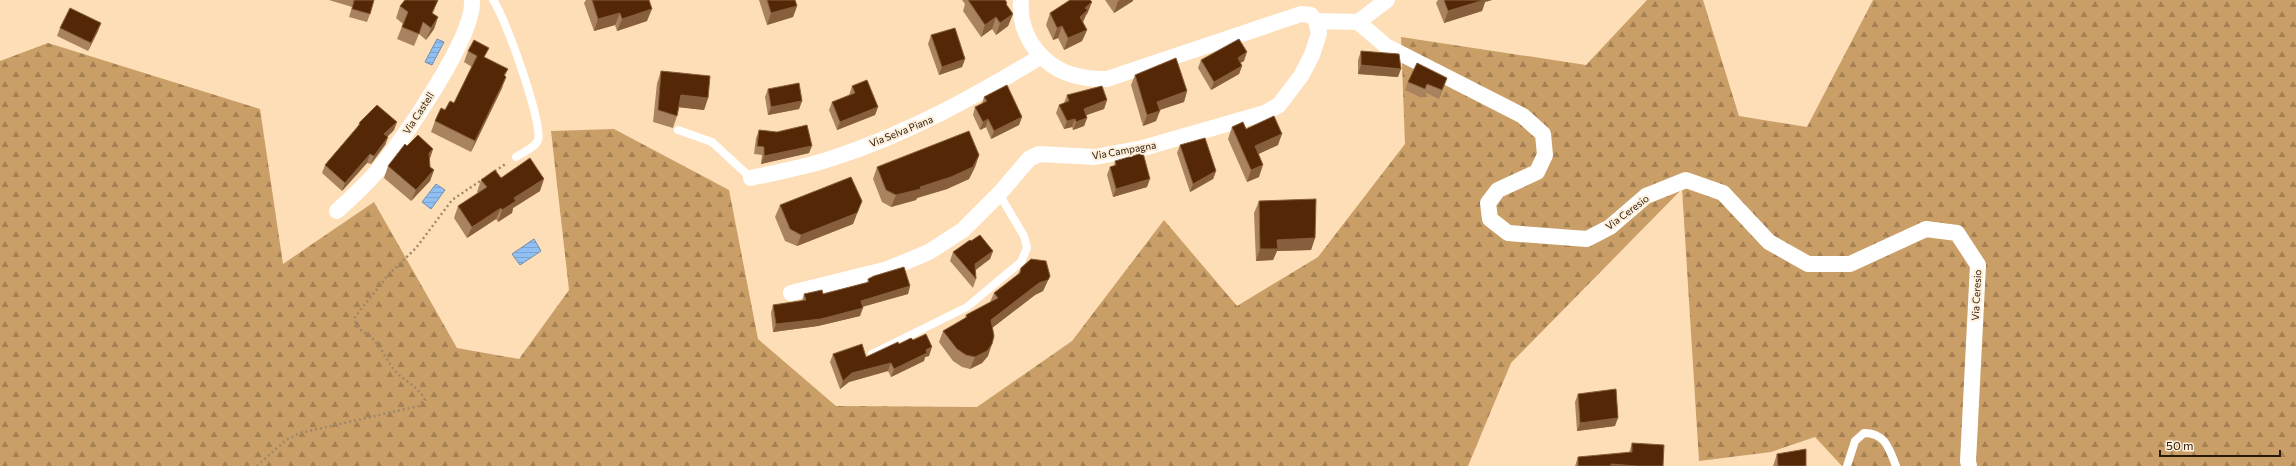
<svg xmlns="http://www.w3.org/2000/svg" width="2296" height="466" viewBox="0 0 2296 466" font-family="Commissioner,sans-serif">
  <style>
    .forest { fill: url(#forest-firs) }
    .water { fill: url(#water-rules); stroke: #718eac }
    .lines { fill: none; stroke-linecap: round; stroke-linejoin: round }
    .path { stroke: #9f8769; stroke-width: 2.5; stroke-dasharray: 2 3; stroke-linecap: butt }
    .lane { stroke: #fff; stroke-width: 8 }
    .street { stroke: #fff; stroke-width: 16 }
    .wall { fill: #a9835f }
    .shaded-wall { fill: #875f3c }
    .building { fill: #542807; stroke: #875f3c }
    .labels { text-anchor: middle; stroke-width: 4; stroke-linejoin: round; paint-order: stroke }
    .street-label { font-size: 10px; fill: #281a06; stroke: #feeeda }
  </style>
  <defs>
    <pattern id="forest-firs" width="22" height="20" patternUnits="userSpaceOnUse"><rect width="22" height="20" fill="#ca9e67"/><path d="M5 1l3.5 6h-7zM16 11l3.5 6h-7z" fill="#a48053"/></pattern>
    <pattern id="water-rules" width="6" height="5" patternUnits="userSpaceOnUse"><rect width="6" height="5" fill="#90bff3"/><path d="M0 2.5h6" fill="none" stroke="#7ca4cf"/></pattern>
  </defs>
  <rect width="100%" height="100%" fill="#fedeb7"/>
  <path class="forest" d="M1647 0H1703L1739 116 1807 127 1873 0H2296V466H1842L1815 437 1771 452 1699 461 1682 189 1511 363 1468 466H0V61L48 43 260 109 283 264 374 202 457 348 519 359 569 290 551 131 614 129 729 190 758 339 836 406 977 407 1072 341 1164 220 1237 306 1318 257 1405 144 1401 37 1586 65Z"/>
  <g class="water">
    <path d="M437 39 444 42 432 65 425 62Z"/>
    <path d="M436 184 445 190 431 209 422 202Z"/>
    <path d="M534 239 541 251 520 265 512 254Z"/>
  </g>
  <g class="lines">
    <path class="path" d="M257 466 286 440 300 433 419 406 425 400C419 387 406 382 396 372 388 363 383 351 375 341 367 331 355 333 355 317L388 275 416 248 452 200 507 163"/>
    <g class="lane">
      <path d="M493 0C505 16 543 123 538 140 535 148 523 152 516 157"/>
      <path d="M678 130 712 142 751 178"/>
      <path d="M872 354 967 307 1021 262 1027 248 1024 236 999 194"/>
      <path d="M1847 466 1855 441 1864 433C1885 433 1889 448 1896 466"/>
    </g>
    <g class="street">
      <path d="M1021 0C1018 38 1045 71 1082 77 1090 79 1099 79 1107 79L1301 14 1311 15 1316 21 1358 22"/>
      <path d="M1387 0 1358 22 1386 46 1523 116 1543 134 1545 155 1537 172 1498 190 1488 203 1490 219 1508 233 1587 239 1610 227 1646 196 1686 180 1723 193 1769 242 1808 264H1850L1926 229 1957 233 1978 265 1968 461 1969 466"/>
      <path d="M751 178C778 172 806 167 833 158 907 134 974 97 1040 57"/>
      <path d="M337 211C351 198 366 185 378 170 403 139 475 37 472 0"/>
      <path d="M791 293 888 269 929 252 963 230 999 194 1029 159 1039 154 1095 157 1143 148 1265 113 1279 105 1301 76 1312 55 1319 33 1316 21"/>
    </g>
  </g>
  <g class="wall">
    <path d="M329 0H374L370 14 367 22 349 17 352 7Z"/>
    <path d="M586 0H649L647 21 617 31 615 25 594 31 584 3Z"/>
    <path d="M759 0H795L797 6 793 17 767 25Z"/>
    <path d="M962 0H1005L1007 3 1006 5 1013 14 1008 26 996 35 992 29 981 37 963 11 965 4Z"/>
    <path d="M1105 0H1133V1L1114 13Z"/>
    <path d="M1438 0H1492L1485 2 1482 11 1444 23 1436 3Z"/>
    <path d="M1092 2 1087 14 1086 15 1083 22 1087 30 1082 41 1064 50 1058 38 1053 40 1046 25 1050 13Z"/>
    <path d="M400 6 433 14 438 17 434 29 426 40 419 34 414 46 397 39 403 24 396 18Z"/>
    <path d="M60 28 98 31 88 51 57 36Z"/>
    <path d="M931 35 965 59 962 67 939 75 928 44Z"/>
    <path d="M468 51 485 58 508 69 505 76 502 88 471 152 431 132 435 121 445 110 454 103 472 67 464 62Z"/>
    <path d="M1361 51 1398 77 1358 74V60Z"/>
    <path d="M1201 60 1244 61 1240 63 1242 66 1239 74 1211 90 1198 68Z"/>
    <path d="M661 71 708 98 704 110 679 107 677 116 673 128 653 122 657 83Z"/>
    <path d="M1135 75 1187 91 1184 102 1160 110 1156 121 1143 126 1131 85Z"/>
    <path d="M1447 78 1439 99 1424 92 1422 98 1405 90 1408 82Z"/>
    <path d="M852 86 878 107 875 115 837 130 829 110 832 102 849 95Z"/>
    <path d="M768 89 802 101 799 109 768 115 765 97Z"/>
    <path d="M1067 95 1107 100 1104 109 1086 115 1087 118 1084 126 1073 130 1072 127 1064 129 1056 113 1059 105 1064 103Z"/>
    <path d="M984 97 1022 117 1019 125 991 139 986 127 980 130 973 115 975 107 982 104Z"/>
    <path d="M359 123 394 130 387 137H388L385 145 371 164 367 163 342 191 322 173 325 165 357 128Z"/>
    <path d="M1232 127 1278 145 1258 154 1259 177 1247 182 1228 139Z"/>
    <path d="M759 130 809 153 761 164 762 155 754 154 756 138Z"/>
    <path d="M1180 145 1216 171 1213 179 1190 192 1177 153Z"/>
    <path d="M407 146 433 149 430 158V167L434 170 430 181 411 201 384 178 388 166Z"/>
    <path d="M979 155 975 167 969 179 947 189 917 198 916 200 891 207 882 202 873 179 877 167Z"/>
    <path d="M1115 161 1147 187 1113 197 1107 175 1110 167 1114 166Z"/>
    <path d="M501 178 540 191 513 208 512 213 498 222 496 219 467 238 454 218 458 206 478 193 477 192 481 180Z"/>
    <path d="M1259 201 1315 238 1311 250 1277 251 1273 260 1256 261 1254 213Z"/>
    <path d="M780 205 857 213 853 224 797 246 785 241 775 217Z"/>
    <path d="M971 241 993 251 990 259 976 270V279L973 288 950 261 953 252Z"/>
    <path d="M1021 268 1050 276 1043 291 1035 295 993 327 988 356 982 363 970 369 962 367 953 361 939 342 943 331 965 318 966 315 990 302 994 293 1018 274Z"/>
    <path d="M868 279 910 286 908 294 862 307 860 316 818 326 773 332 771 313 773 305 802 301 804 294H823L867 283Z"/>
    <path d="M913 340 929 356 925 357 924 361 891 377 888 371 849 382 840 389 830 362 833 354 866 357Z"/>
    <path d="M1578 394 1615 426 1577 431 1575 402Z"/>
    <path d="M1632 443 1663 466H1575L1578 457 1629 453Z"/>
    <path d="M1777 454 1806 466H1773Z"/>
  </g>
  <g class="shaded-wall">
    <path d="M438 0 428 25 432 13Z"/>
    <path d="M1120 0H1133V1L1114 13 1118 1Z"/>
    <path d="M1481 0H1492L1485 2 1482 11 1444 23 1448 11Z"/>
    <path d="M1092 2 1087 14 1086 15 1083 22 1076 29 1080 17 1085 8Z"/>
    <path d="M797 6 793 17 767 25 771 13Z"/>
    <path d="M652 9 647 21 617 31 622 19Z"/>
    <path d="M620 13 615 25 594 31 598 19Z"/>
    <path d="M1013 14 1008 26 996 35 1000 23Z"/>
    <path d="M438 17 434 29 426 40 431 28Z"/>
    <path d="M996 17 992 29 981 37 985 25Z"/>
    <path d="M101 23 98 31 88 51 91 43Z"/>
    <path d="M1062 26 1058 38 1053 40 1057 28Z"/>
    <path d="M1087 30 1082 41 1064 50 1068 38Z"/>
    <path d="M1247 52 1244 61 1235 66 1238 58Z"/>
    <path d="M965 59 962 67 939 75 942 67Z"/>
    <path d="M1361 65 1401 69 1398 77 1358 74Z"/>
    <path d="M1242 66 1239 74 1211 90 1214 82Z"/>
    <path d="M506 77 502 88 471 152 475 141Z"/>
    <path d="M1447 78 1444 86 1439 99 1442 90Z"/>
    <path d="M1187 91 1184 102 1153 112 1157 102Z"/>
    <path d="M681 95 708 98 704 110 676 107Z"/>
    <path d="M1107 100 1104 109 1081 117 1084 109Z"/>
    <path d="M802 101 799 109 768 115 771 107Z"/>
    <path d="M878 107 875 115 837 130 840 122Z"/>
    <path d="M1160 111 1156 121 1143 126 1147 115Z"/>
    <path d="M1022 117 1019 125 991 139 994 131Z"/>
    <path d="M1087 118 1084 126 1073 130 1076 122Z"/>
    <path d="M988 119 986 127 980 130 983 122Z"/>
    <path d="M1075 119 1072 127 1064 129 1067 121Z"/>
    <path d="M397 122 394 130 381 143 384 134Z"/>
    <path d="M1282 134 1278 145 1250 158 1255 146Z"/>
    <path d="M388 137 385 145 371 164 374 156Z"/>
    <path d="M812 146 809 153 761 164 764 156Z"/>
    <path d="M433 149 429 161V153Z"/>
    <path d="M370 154 367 163 342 191 345 183Z"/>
    <path d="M979 155 975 167 969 179 947 189 917 198 916 200 891 207 896 195 920 187Z"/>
    <path d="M1263 165 1259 177 1247 182 1251 170Z"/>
    <path d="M434 170 430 181 411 201 416 190Z"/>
    <path d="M1216 171 1213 179 1190 192 1193 184Z"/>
    <path d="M544 179 540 191 513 208 512 213 498 222 502 210 514 198Z"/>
    <path d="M1150 179 1147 187 1113 197 1116 189Z"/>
    <path d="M862 201 853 224 797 246 801 235Z"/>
    <path d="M501 208 496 219 467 238 472 227Z"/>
    <path d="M1315 238 1311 250 1277 251 1273 260 1256 261 1260 249 1277 240Z"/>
    <path d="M993 251 990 259 972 272 975 264Z"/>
    <path d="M1050 276 1043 291 1035 295 987 332 991 320 1039 283Z"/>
    <path d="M910 286 908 294 858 308 861 301Z"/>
    <path d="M863 308 860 316 818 326 773 332 776 324Z"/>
    <path d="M992 344 988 356 982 363 970 369 975 357Z"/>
    <path d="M932 347 929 356 925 357 924 361 891 377 894 369Z"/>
    <path d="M891 363 888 371 849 382 840 389 843 381 852 373Z"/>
    <path d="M1618 418 1615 426 1577 431 1580 423Z"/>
    <path d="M1611 464 1637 466H1610Z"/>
  </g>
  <g class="building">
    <path d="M354 0H374L370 14 352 9Z"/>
    <path d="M405 0H438L432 13 438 17 431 28 423 22 419 34 402 27 408 12 400 6Z"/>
    <path d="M592 0H649L652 9 622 19 620 13 598 19Z"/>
    <path d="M767 0H795L797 6 771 13Z"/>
    <path d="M968 0H1005L1007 3 1006 4 1013 14 1000 23 996 17 985 25Z"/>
    <path d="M1070 0H1090L1092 2 1085 8 1088 10 1080 17 1087 30 1068 38 1062 26 1057 28 1050 13Z"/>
    <path d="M1444 0H1484L1448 11Z"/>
    <path d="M70 8 101 23 91 43 60 28Z"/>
    <path d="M955 28 965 59 942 67 931 35Z"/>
    <path d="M1239 39 1247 52 1238 58 1242 66 1214 82 1201 60Z"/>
    <path d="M474 40 489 48 484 57 508 69 504 75 506 77 475 141 435 121 441 108 445 110 450 101 454 103 477 56 468 51Z"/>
    <path d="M1361 51 1399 54 1401 69 1361 65Z"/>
    <path d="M1176 58 1187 91 1157 102 1160 111 1147 115 1135 75Z"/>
    <path d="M1417 63 1447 78 1442 90 1427 84 1425 89 1408 82Z"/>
    <path d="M661 71 710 76 708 98 681 95 677 116 658 110Z"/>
    <path d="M867 80 878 107 840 122 832 102 855 93 852 86Z"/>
    <path d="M799 83 802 101 771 107 768 89Z"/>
    <path d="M1007 85 1022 117 994 131 988 119 983 122 975 107 987 101 984 97Z"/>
    <path d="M1102 86 1107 100 1084 109 1087 118 1076 122 1075 119 1067 121 1059 105 1069 101 1067 95Z"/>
    <path d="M377 105 397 122 384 134 388 137 374 156 370 154 345 183 325 165 360 124 359 123Z"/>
    <path d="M1274 116 1282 134 1255 146 1263 165 1251 170 1232 127 1243 122 1246 129Z"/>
    <path d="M807 125 812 146 764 156V147L757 146 759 130 777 132Z"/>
    <path d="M969 131 979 155 973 167 951 177 920 187 921 189 896 195 886 190 877 167Z"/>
    <path d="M418 135 433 149 429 153 430 167 434 170 416 190 388 166 405 144 407 146Z"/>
    <path d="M1205 138 1216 171 1193 184 1180 145Z"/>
    <path d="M1143 153 1150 179 1116 189 1110 167 1116 165 1115 161Z"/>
    <path d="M530 158 544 179 514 198 516 201 502 210 501 208 472 227 458 206 487 187 481 180 495 170 501 178Z"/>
    <path d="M851 177 862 201 857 213 801 235 790 229 780 205Z"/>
    <path d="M1316 199 1315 238 1277 240 1278 249H1260L1259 201Z"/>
    <path d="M980 235 993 251 975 264 976 279 953 252 970 240 971 241Z"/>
    <path d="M1031 259 1046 261 1050 276 1048 280 1039 283 991 320 994 336 992 344 987 351 975 357 966 355 957 349 943 331 967 317 966 315 998 298 994 293 1020 273 1021 268Z"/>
    <path d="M904 267 910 286 861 301 863 308 821 319 776 324 773 305 806 300 804 294 822 290 823 294 869 282 868 279 874 276Z"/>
    <path d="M926 334 932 347 926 350 927 353 894 369 891 363 852 373 843 381 833 354 862 344 866 357 898 342 899 344 911 338 913 340Z"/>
    <path d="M1616 389 1618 418 1580 423 1578 394Z"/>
    <path d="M1632 443 1664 445 1663 466H1637L1611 464V466H1578V457L1632 452Z"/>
    <path d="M1806 449V466H1778L1777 454Z"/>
  </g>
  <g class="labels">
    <g class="street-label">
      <text transform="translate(418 113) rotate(-57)" y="4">Via Castell</text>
      <text transform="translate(901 131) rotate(-22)" y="4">Via Selva Piana</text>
      <text transform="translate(1124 150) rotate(-10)" y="4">Via Campagna</text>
      <text transform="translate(1627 212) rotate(-37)" y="4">Via Ceresio</text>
      <text transform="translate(1976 295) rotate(-87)" y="4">Via Ceresio</text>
    </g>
  </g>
  <path d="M2160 450v6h120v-6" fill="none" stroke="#281a06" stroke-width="2"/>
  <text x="2166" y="450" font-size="12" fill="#281a06" stroke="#feeeda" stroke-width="3" paint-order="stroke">50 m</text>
</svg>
